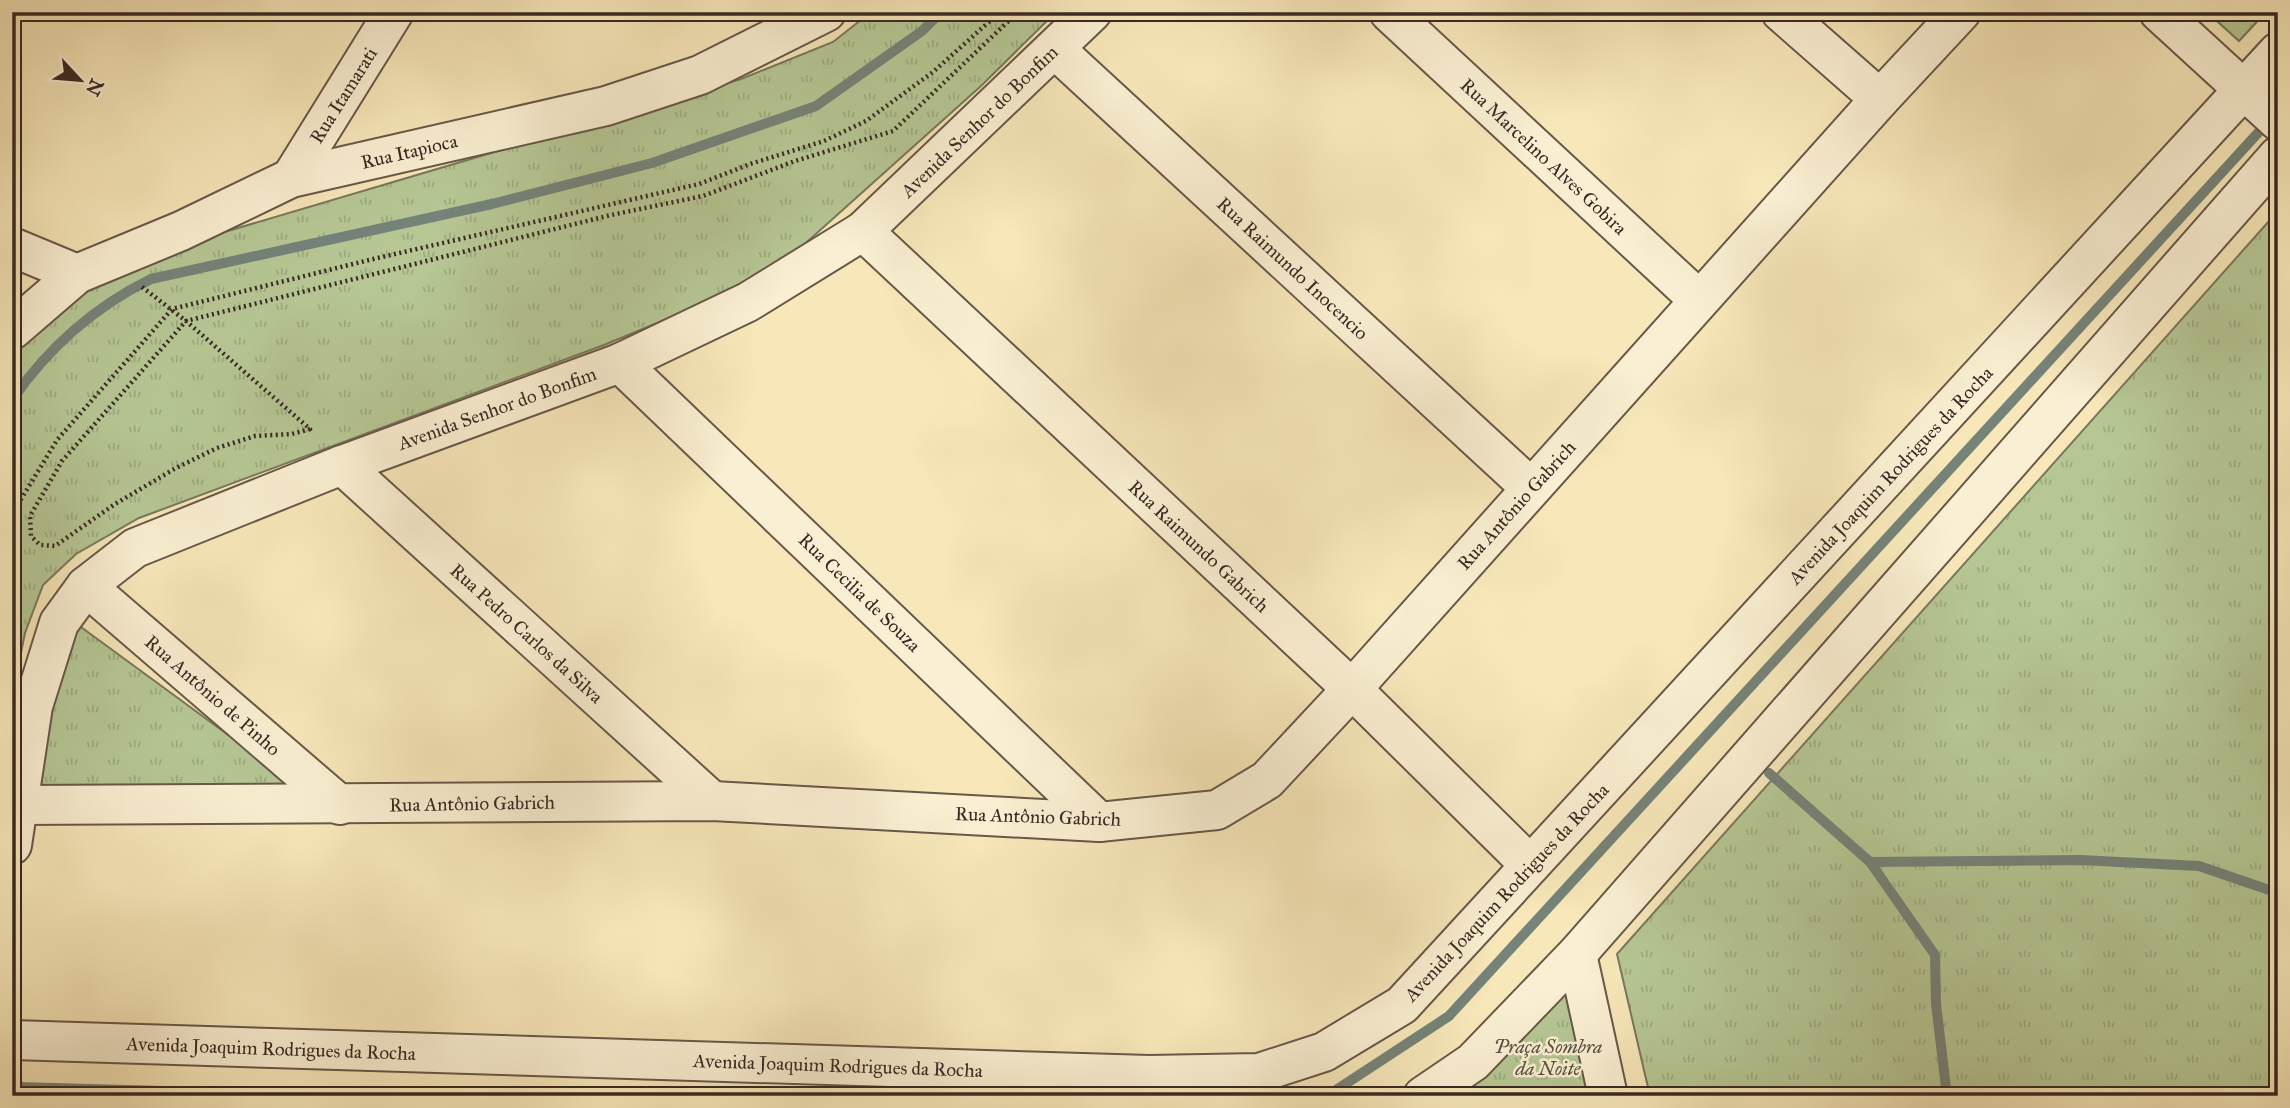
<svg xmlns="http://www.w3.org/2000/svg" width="2290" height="1108" viewBox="0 0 2290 1108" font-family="'IM FELL Great Primer',serif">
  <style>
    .park { fill: url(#park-tufts); stroke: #78785c; stroke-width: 2 }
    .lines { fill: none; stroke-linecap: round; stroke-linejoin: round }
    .stream { stroke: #758379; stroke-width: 10 }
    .minor-casing { stroke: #685849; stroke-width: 42 }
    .tertiary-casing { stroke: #685849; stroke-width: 42 }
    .path { stroke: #392924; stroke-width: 4.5; stroke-dasharray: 2 3.5; stroke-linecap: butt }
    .minor { stroke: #faefd2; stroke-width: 38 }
    .tertiary { stroke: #faefd2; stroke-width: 38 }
    .labels { text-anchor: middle; stroke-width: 5; stroke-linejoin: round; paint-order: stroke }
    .street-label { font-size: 19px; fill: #392924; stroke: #faefd2 }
    .park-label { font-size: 19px; font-style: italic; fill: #585040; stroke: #faefd2 }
  </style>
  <defs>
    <pattern id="park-tufts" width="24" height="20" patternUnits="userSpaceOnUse" patternTransform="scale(1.75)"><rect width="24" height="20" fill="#b6c794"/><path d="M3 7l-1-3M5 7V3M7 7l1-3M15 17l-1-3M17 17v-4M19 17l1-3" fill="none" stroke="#9dab7f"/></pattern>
  </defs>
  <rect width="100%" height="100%" fill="#f7e7b9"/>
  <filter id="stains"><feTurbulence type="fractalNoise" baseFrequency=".00286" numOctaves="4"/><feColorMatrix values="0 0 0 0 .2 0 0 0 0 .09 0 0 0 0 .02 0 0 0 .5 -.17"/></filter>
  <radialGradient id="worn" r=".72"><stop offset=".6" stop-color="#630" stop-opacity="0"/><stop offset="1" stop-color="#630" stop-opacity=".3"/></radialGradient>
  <g class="park">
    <path d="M871 12H1056L981 86 798 250 732 292 604 345 139 518 76 554 43 585 25 633 12 697V345L77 284 140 257 741 79 833 42Z"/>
    <path d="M2207 12H2266L2239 41Z"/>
    <path d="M2278 211V1096H1650L1617 954Z"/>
    <path d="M70 619 313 797H33Z"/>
    <path d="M1573 971 1594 1096H1441Z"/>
  </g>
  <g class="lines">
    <g class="stream">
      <path d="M12 400C48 348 94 307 151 279L492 204 652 163 816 106 922 31 941 12"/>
      <path d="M1769 773 1870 862 1935 955 1936 1004 1947 1096"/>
      <path d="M1870 862 2080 860 2199 866 2278 893"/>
      <path d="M17 1087 352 1096"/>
      <path d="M1327 1096 1449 1016 2268 122"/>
    </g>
    <defs>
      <g id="minor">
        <path d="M1389 12 1699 300"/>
        <path d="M1781 12 1880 99"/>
        <path d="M1055 49 1531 488"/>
        <path d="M291 178 394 12"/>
        <path d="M863 231 1352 689 1530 865"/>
        <path d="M12 247 77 274"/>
        <path d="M12 330 77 274 181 231 291 178 606 106 700 75 826 12"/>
        <path d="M620 363 1099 822"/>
        <path d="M342 465 712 801"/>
        <path d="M86 586 340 805"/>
        <path d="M18 805 712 801 1099 822 1217 810 1267 780 1352 689 1880 99 1961 12"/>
      </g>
      <g id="tertiary">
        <path d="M2159 12 2278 121"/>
        <path d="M12 845 33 706 59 623 86 586 135 548 342 465 620 363 748 302 863 231 1092 12"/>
        <path d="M1577 954 1608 1096"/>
        <path d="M12 1040 1149 1075 1259 1073 1324 1052 1402 1005 2278 52"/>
        <path d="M1423 1096 1473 1062 1577 954 2278 156"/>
      </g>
    </defs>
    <use href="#minor" class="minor-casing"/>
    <use href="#tertiary" class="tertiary-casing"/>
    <g class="path">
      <path d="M142 287 186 321 310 429 292 434 255 436 217 448 176 468 115 504 55 546 40 545 31 536 30 516 62 461 186 321 611 215 703 196 795 161 893 131 1018 12"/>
      <path d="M12 514 57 440 172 309 369 260 699 184 750 164 824 141 866 121 933 72 1000 12"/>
    </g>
    <use href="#minor" class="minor"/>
    <use href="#tertiary" class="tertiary"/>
  </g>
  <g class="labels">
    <g class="street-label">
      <text transform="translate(343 95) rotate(-58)" y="7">Rua Itamarati</text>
      <text transform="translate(979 121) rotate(-44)" y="7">Avenida Senhor do Bonfim</text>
      <text transform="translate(409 151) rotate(-13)" y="7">Rua Itapioca</text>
      <text transform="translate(1544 156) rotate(43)" y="7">Rua Marcelino Alves Gobira</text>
      <text transform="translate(1293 268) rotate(43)" y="7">Rua Raimundo Inocencio</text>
      <text transform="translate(497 408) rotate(-20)" y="7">Avenida Senhor do Bonfim</text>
      <text transform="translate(1890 475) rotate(-47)" y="7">Avenida Joaquim Rodrigues da Rocha</text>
      <text transform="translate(1516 505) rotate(-48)" y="7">Rua Antônio Gabrich</text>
      <text transform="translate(1199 546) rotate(43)" y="7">Rua Raimundo Gabrich</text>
      <text transform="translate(860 592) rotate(44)" y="7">Rua Cecilia de Souza</text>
      <text transform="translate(527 633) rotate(42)" y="7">Rua Pedro Carlos da Silva</text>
      <text transform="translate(213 695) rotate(41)" y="7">Rua Antônio de Pinho</text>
      <text transform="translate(472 803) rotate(-1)" y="7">Rua Antônio Gabrich</text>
      <text transform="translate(1038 816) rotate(2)" y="7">Rua Antônio Gabrich</text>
      <text transform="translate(1506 892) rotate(-47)" y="7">Avenida Joaquim Rodrigues da Rocha</text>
      <text transform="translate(271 1048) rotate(2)" y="7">Avenida Joaquim Rodrigues da Rocha</text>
      <text transform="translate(838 1065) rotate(2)" y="7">Avenida Joaquim Rodrigues da Rocha</text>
    </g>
    <g class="park-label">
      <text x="1548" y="1053">Praça Sombra<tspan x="1548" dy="22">da Noite</tspan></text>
    </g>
  </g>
  <rect width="2290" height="1108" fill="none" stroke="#f7e7b9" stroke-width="42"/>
  <rect x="14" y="14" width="2262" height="1080" fill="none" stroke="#392924" stroke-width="3.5"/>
  <rect x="21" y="21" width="2248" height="1066" fill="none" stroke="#392924" stroke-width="2"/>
  <g transform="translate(80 80) rotate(116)" stroke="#faefd2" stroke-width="5" paint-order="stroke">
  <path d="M0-5L12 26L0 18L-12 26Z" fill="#392924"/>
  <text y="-10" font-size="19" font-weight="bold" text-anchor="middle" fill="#392924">N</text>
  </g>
  <rect width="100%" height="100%" filter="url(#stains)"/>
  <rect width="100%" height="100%" fill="url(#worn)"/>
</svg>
